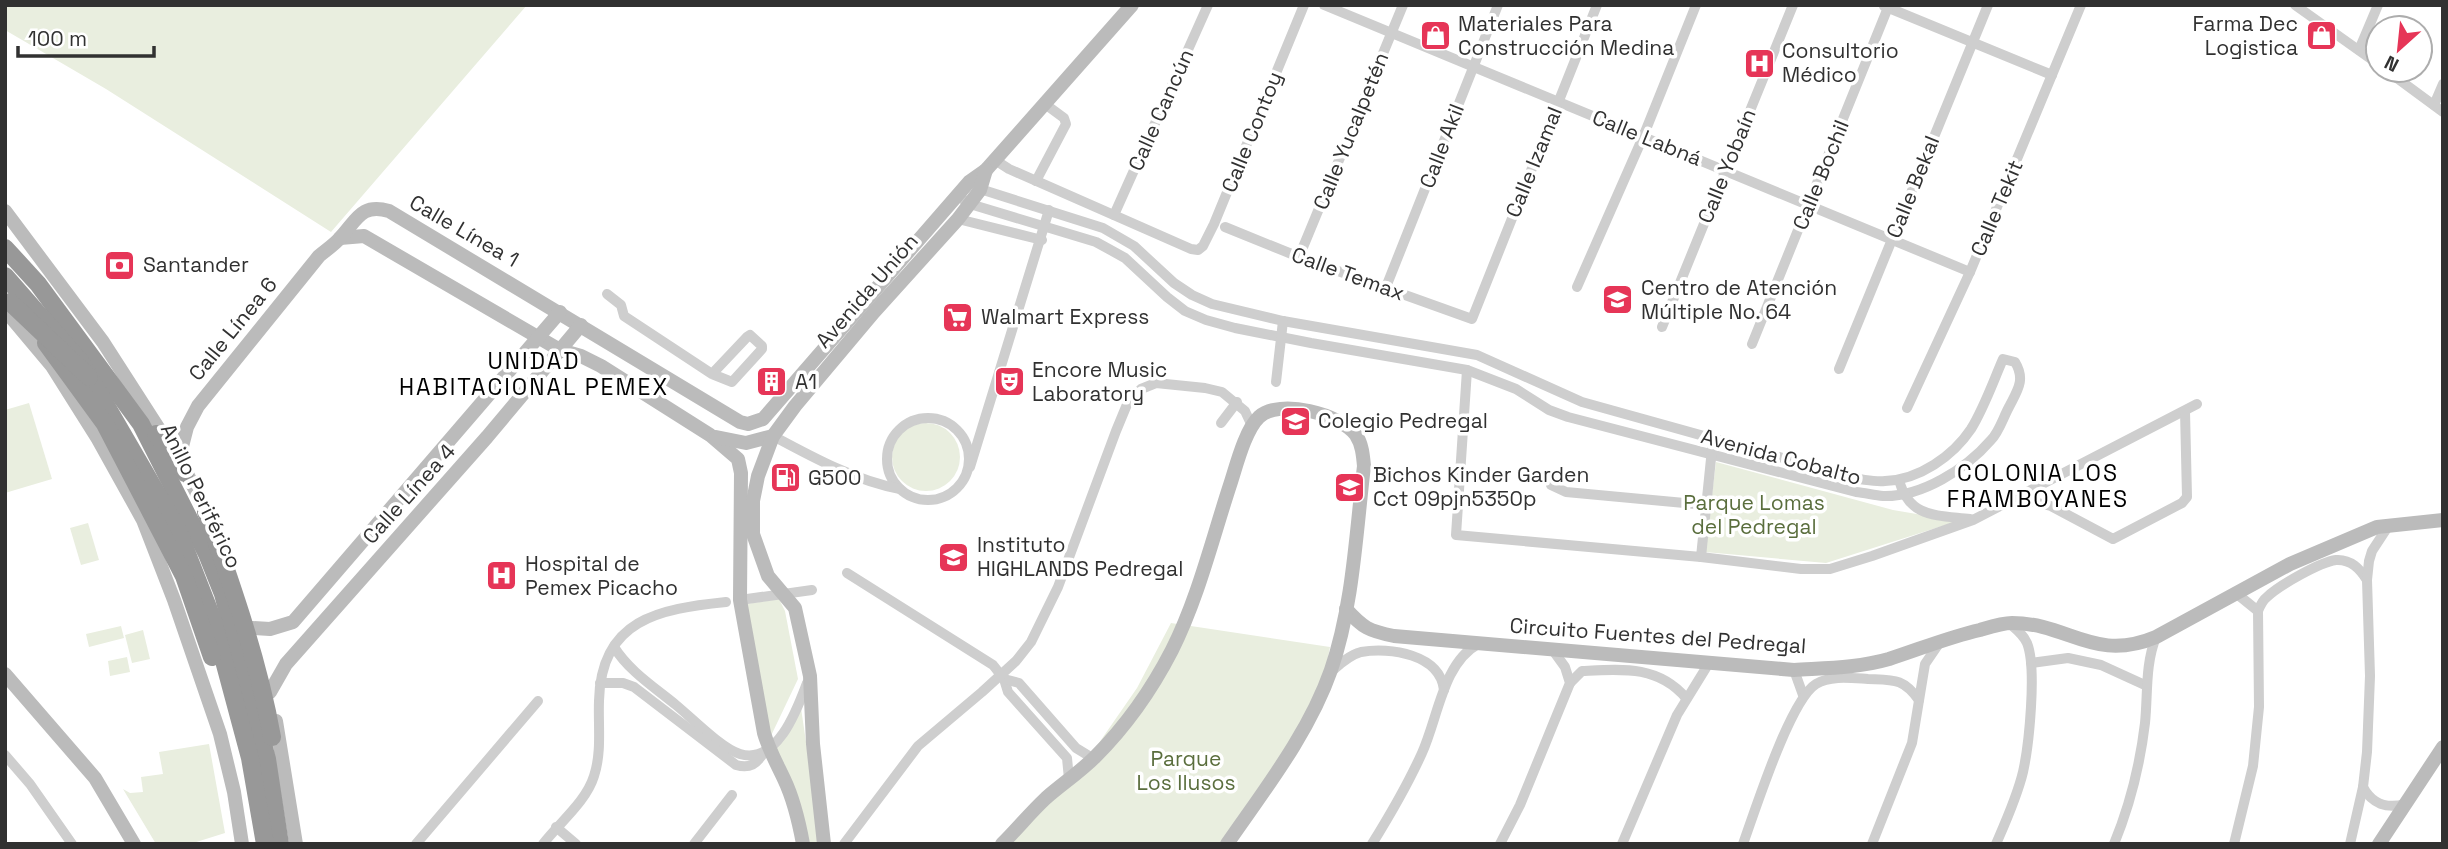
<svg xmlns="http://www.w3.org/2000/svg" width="2448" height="849" viewBox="0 0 2448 849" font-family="'Space Grotesk',sans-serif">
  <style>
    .green { fill: #e9eedf }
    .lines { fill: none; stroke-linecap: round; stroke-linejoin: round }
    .street { stroke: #cecece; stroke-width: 10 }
    .secondary { stroke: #bbb; stroke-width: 14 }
    .highway { stroke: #989898; stroke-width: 18 }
    .highway-bridge { stroke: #989898; stroke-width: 18 }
    .labels { text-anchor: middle; stroke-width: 7; stroke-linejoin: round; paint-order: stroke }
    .poi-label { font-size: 21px; fill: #313131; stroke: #fff; text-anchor: start }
    .street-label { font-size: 21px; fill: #313131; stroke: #fff }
    .park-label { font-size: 21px; fill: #5a6e3d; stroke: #fff }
    .neighbourhood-label { font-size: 23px; letter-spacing: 2px; fill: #000; stroke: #fff }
  </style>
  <rect width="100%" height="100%" fill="#fff"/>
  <g class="green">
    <path d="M5 5H527L331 232 106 89 5 30Z"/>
    <path d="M29 403 52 479 5 493V410Z"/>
    <circle cx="926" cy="457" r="34"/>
    <path d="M1716 462 1893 510 1958 521 1826 563 1705 552Z"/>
    <path d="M88 523 99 560 81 565 70 528Z"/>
    <path d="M779 599 785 611 798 679 769 740 740 605Z"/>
    <path d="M1171 623 1330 647 1325 672 1303 728 1227 844H999L1092 753 1137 688Z"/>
    <path d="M121 626 124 638 89 647 86 634Z"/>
    <path d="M143 630 150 659 132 663 125 635Z"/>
    <path d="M127 657 130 672 110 676 108 661Z"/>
    <path d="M801 708 821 844H806L774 752Z"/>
    <path d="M209 744 225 833 190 844H156L123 789 130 793 143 792 141 777 163 774 159 752Z"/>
  </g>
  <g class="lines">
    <g class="street">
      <path d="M1324 5 1970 272"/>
      <path d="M2295 5 2378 64"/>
      <path d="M1884 6 2052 75"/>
      <path d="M2359 50 2378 5"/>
      <path d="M2386 70 2443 112"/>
      <path d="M2434 105 2443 84"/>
      <path d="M995 160 1009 169 1191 249 1198 250 1203 246 1214 224 1304 5"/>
      <path d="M1036 181 1066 124 1064 118 1045 104"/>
      <path d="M958 196 970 204 1096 242 1125 258 1167 297 1185 311 1206 320 1235 328 1311 343 1467 370 1516 389 1549 410 1568 417 1856 492C1865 493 1874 495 1883 496 1922 497 1966 469 1991 440 1999 432 2003 418 2009 407 2017 391 2026 380 2015 362L2003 359C1993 382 1984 408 1971 429 1953 456 1919 480 1885 481 1876 482 1867 480 1858 479L1582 402 1477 355 1283 321 1212 304 1192 295 1174 283 1134 246 1103 228 977 188"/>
      <path d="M1114 215 1208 5"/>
      <path d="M958 219 1042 240"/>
      <path d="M1225 227 1299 257 1472 319 1597 5"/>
      <path d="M1299 257 1403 5"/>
      <path d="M1386 287 1498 5"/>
      <path d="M1577 287 1643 137 1696 5"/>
      <path d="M607 294 621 305 624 316 712 374 732 382 762 349V346L750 335 747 337 712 374"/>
      <path d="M1662 327 1793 5"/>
      <path d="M1752 344 1889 5"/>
      <path d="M1839 369 1988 5"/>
      <path d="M1467 370 1456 535 1701 557 1801 569H1830L1872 556 1973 520 2197 404"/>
      <path d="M1276 382 1283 321"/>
      <path d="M1907 408 1970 272 2081 5"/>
      <circle cx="928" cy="459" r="41"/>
      <path d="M1221 423 1237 402"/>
      <path d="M773 436C812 457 856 481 900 489"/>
      <path d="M970 467 1049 210"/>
      <path d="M1899 480C1909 518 1936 515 1970 519"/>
      <path d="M1551 485 1566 492 1706 505"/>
      <path d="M2016 498 2051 506 2113 539 2182 503 2187 497 2185 411"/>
      <path d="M1701 557 1712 449"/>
      <path d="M847 573 993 665 1004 679 1008 692 1067 758 1069 779"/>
      <path d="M740 600 812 590"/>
      <path d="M2258 611C2260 606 2263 600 2267 597 2278 586 2320 562 2336 560 2351 559 2360 569 2367 580"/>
      <path d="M614 647C629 671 654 687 676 705 692 718 721 748 740 754 777 765 797 710 807 683"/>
      <path d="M2031 663 2068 658 2101 665 2147 686"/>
      <path d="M1333 670C1341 663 1350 655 1361 652 1390 647 1440 654 1444 690"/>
      <path d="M1794 670 1803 695"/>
      <path d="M1004 679 1019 683 1076 748 1094 759"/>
      <path d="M600 683H623L634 687 736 765C750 769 757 764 764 752"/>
      <path d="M1570 683 1582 671C1621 669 1658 665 1686 698"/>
      <path d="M5 755 30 784 72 844"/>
      <path d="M2363 787C2372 804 2387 809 2405 804"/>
      <path d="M556 827 576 844"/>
      <path d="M416 844 538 701"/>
      <path d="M543 844C559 823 586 802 594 776 602 752 598 725 599 701 601 619 659 609 726 602"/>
      <path d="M694 844 732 795"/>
      <path d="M844 844 918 746 982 692 1016 661 1031 642 1058 587 1116 431 1128 402 1141 389 1156 383 1205 388 1222 392 1245 411 1252 426"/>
      <path d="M1372 844C1390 815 1408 784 1422 753 1438 718 1443 663 1478 644"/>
      <path d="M1500 844 1520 805 1570 683 1565 667 1552 649"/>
      <path d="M1622 844 1677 715 1709 663"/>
      <path d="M1743 844C1755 811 1790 700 1816 684 1830 675 1852 678 1868 679 1894 680 1903 678 1919 700"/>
      <path d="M1872 844 1912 743 1925 664 1940 642"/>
      <path d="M1996 844C2006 821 2017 797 2023 772 2029 745 2037 668 2027 643 2023 634 2016 629 2009 623"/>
      <path d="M2114 844C2130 805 2140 765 2145 723 2148 693 2145 665 2156 637"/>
      <path d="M2234 844 2253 766 2259 707 2258 611 2237 594"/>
      <path d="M2350 844 2363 787 2367 752 2370 676 2367 580 2369 561 2372 551 2389 525"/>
    </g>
    <g class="secondary">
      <path d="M5 211 103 342 166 440"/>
      <path d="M340 238 364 236 560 350 581 356 601 366 710 435 738 459 741 473 740 600 764 733C769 750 777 764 784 779 794 800 799 822 803 844"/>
      <path d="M5 310 52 366 98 439 143 520 174 600 220 734 234 792 242 844"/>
      <path d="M716 437 746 443 773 436"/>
      <path d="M179 458 187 427 198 406 319 256C326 250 334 245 340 238 357 220 361 203 389 211L740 422 748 424 763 419 969 182 986 170 1132 5"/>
      <path d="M183 466 210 519"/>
      <path d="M1346 609C1363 628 1369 631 1394 636L1794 670C1825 668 1858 668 1889 659 1920 649 1949 637 1980 630 1990 627 2002 623 2012 623 2069 623 2094 663 2156 637L2290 564 2377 527 2443 520"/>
      <path d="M252 628 270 629 293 622 560 312"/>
      <path d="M5 674 95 778 134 844"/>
      <path d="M270 692 286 664 487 437 581 325"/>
      <path d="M276 721 296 844"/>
      <path d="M824 844 813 744 810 676 795 608 768 576 753 534V501L758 476 773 436 795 406 874 312 958 219 980 190 986 170"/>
      <path d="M1002 844C1017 829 1031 812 1046 798 1062 784 1080 772 1095 757 1126 726 1152 689 1172 650 1198 598 1212 540 1230 485 1236 467 1245 430 1259 417 1279 398 1341 414 1356 435 1362 444 1363 455 1364 466 1356 533 1353 606 1331 670 1309 733 1265 789 1227 844"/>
      <path d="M2379 844 2443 747"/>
    </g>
    <g class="highway">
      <path d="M5 248 38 284 141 424 207 554 223 594 267 759 280 844"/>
      <path d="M5 276 82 364 177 528 213 620 250 758 265 844"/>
      <path d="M46 343 105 424 184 576 212 657"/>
      <path d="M156 434 185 473"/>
      <path d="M206 512C232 586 258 659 272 737"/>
    </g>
    <path class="highway-bridge" d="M10 302 89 377"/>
  </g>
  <defs>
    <symbol id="shop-square" viewBox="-11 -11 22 22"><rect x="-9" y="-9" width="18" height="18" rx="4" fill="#e63557" stroke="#fff"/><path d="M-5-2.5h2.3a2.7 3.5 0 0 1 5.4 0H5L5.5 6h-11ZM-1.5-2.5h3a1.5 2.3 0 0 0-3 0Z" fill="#fff"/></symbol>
    <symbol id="hospital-square" viewBox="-11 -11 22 22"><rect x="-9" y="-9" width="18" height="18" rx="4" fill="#e63557" stroke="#fff"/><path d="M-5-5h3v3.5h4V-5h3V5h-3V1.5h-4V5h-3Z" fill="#fff"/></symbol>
    <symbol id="bank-square" viewBox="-11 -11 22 22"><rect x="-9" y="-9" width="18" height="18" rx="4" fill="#e63557" stroke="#fff"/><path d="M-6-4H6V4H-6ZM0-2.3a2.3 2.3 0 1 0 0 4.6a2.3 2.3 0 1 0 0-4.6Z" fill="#fff"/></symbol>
    <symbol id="school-square" viewBox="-11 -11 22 22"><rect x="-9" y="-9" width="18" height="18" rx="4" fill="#e63557" stroke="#fff"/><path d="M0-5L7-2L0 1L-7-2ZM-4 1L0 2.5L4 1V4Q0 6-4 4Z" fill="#fff"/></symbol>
    <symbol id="supermarket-square" viewBox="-11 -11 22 22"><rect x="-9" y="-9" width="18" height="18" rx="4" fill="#e63557" stroke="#fff"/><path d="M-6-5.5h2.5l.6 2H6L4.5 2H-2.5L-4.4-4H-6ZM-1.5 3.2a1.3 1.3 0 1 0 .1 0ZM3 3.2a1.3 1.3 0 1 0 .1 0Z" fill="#fff"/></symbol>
    <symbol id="building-square" viewBox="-11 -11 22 22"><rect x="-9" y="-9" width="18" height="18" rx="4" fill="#e63557" stroke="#fff"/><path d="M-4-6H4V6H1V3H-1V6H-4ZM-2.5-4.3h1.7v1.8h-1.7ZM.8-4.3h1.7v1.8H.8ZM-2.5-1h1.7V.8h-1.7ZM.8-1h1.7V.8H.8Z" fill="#fff"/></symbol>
    <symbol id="theatre-square" viewBox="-11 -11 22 22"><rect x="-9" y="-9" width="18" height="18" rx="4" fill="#e63557" stroke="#fff"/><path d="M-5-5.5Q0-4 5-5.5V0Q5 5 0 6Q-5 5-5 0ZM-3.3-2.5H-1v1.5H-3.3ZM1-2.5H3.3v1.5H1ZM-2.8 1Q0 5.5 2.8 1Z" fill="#fff"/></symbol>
    <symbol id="fuel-square" viewBox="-11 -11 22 22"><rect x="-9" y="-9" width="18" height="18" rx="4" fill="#e63557" stroke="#fff"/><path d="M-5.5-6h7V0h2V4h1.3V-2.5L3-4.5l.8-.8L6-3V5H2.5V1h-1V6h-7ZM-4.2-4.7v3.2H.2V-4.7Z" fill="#fff"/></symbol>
  </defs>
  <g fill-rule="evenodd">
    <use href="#shop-square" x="1418" y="18" width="35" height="35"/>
    <use href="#shop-square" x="2304" y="18" width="35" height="35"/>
    <use href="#hospital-square" x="1742" y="46" width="35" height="35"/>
    <use href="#bank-square" x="102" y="248" width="35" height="35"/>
    <use href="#school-square" x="1600" y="282" width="35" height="35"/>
    <use href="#supermarket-square" x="940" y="300" width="35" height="35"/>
    <use href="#building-square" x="754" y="364" width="35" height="35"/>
    <use href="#theatre-square" x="992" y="364" width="35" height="35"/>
    <use href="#school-square" x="1278" y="404" width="35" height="35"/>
    <use href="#fuel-square" x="768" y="460" width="35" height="35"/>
    <use href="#school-square" x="1332" y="470" width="35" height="35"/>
    <use href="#school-square" x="936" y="540" width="35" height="35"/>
    <use href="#hospital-square" x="484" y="558" width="35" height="35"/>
  </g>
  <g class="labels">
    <g class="poi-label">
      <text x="1458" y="31">Materiales Para<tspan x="1458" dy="24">Construcción Medina</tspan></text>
      <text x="2298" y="31" text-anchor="end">Farma Dec<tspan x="2298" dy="24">Logistica</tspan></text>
      <text x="1782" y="58">Consultorio<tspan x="1782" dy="24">Médico</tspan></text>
      <text x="143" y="272">Santander</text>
      <text x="1641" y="295">Centro de Atención<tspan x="1641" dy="24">Múltiple No. 64</tspan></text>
      <text x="981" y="324">Walmart Express</text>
      <text x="1032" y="377">Encore Music<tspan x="1032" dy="24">Laboratory</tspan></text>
      <text x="795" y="389">A1</text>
      <text x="1318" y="428">Colegio Pedregal</text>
      <text x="1373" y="482">Bichos Kinder Garden<tspan x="1373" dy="24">Cct 09pjn5350p</tspan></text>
      <text x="808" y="485">G500</text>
      <text x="977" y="552">Instituto<tspan x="977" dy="24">HIGHLANDS Pedregal</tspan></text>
      <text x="525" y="571">Hospital de<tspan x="525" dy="24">Pemex Picacho</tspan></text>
    </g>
    <g class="street-label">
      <text transform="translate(1161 110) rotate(-66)" y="7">Calle Cancún</text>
      <text transform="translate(1351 131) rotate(-68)" y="7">Calle Yucalpetén</text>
      <text transform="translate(1252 132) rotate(-68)" y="7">Calle Contoy</text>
      <text transform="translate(1647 138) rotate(22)" y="7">Calle Labná</text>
      <text transform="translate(1442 146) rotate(-69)" y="7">Calle Akil</text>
      <text transform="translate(1534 162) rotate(-68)" y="7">Calle Izamal</text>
      <text transform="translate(1727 166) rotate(-68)" y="7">Calle Yobaín</text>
      <text transform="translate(1821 175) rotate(-68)" y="7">Calle Bochil</text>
      <text transform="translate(1913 187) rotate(-68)" y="7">Calle Bekal</text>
      <text transform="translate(1997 208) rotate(-67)" y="7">Calle Tekit</text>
      <text transform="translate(464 231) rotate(30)" y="7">Calle Línea 1</text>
      <text transform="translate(1348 274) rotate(20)" y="7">Calle Temax</text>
      <text transform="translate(867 291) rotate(-49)" y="7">Avenida Unión</text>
      <text transform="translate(233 329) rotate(-51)" y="7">Calle Línea 6</text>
      <text transform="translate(1781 457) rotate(15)" y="7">Avenida Cobalto</text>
      <text transform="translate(409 494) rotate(-48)" y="7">Calle Línea 4</text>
      <text transform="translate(201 496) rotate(64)" y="7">Anillo Periférico</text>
      <text transform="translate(1658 636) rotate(4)" y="7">Circuito Fuentes del Pedregal</text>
    </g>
    <g class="park-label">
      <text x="1754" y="510">Parque Lomas<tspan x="1754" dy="24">del Pedregal</tspan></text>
      <text x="1186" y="766">Parque<tspan x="1186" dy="24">Los Ilusos</tspan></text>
    </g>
    <g class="neighbourhood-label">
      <text x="534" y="369">UNIDAD<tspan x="534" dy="26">HABITACIONAL PEMEX</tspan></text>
      <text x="2038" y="481">COLONIA LOS<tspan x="2038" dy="26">FRAMBOYANES</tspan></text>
    </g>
  </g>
  <rect width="2448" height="849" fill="none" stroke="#313131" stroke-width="14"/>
  <g transform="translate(2399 49) rotate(207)"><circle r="33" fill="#ffffff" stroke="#adadad" stroke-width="2"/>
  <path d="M0-5L12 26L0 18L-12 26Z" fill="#e63557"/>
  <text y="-10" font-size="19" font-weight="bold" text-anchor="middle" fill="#313131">N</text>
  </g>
  <path d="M18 46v10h136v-10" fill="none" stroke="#313131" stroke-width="3.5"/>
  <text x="28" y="46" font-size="21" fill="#313131" stroke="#ffffff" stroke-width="5" paint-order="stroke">100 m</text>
</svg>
